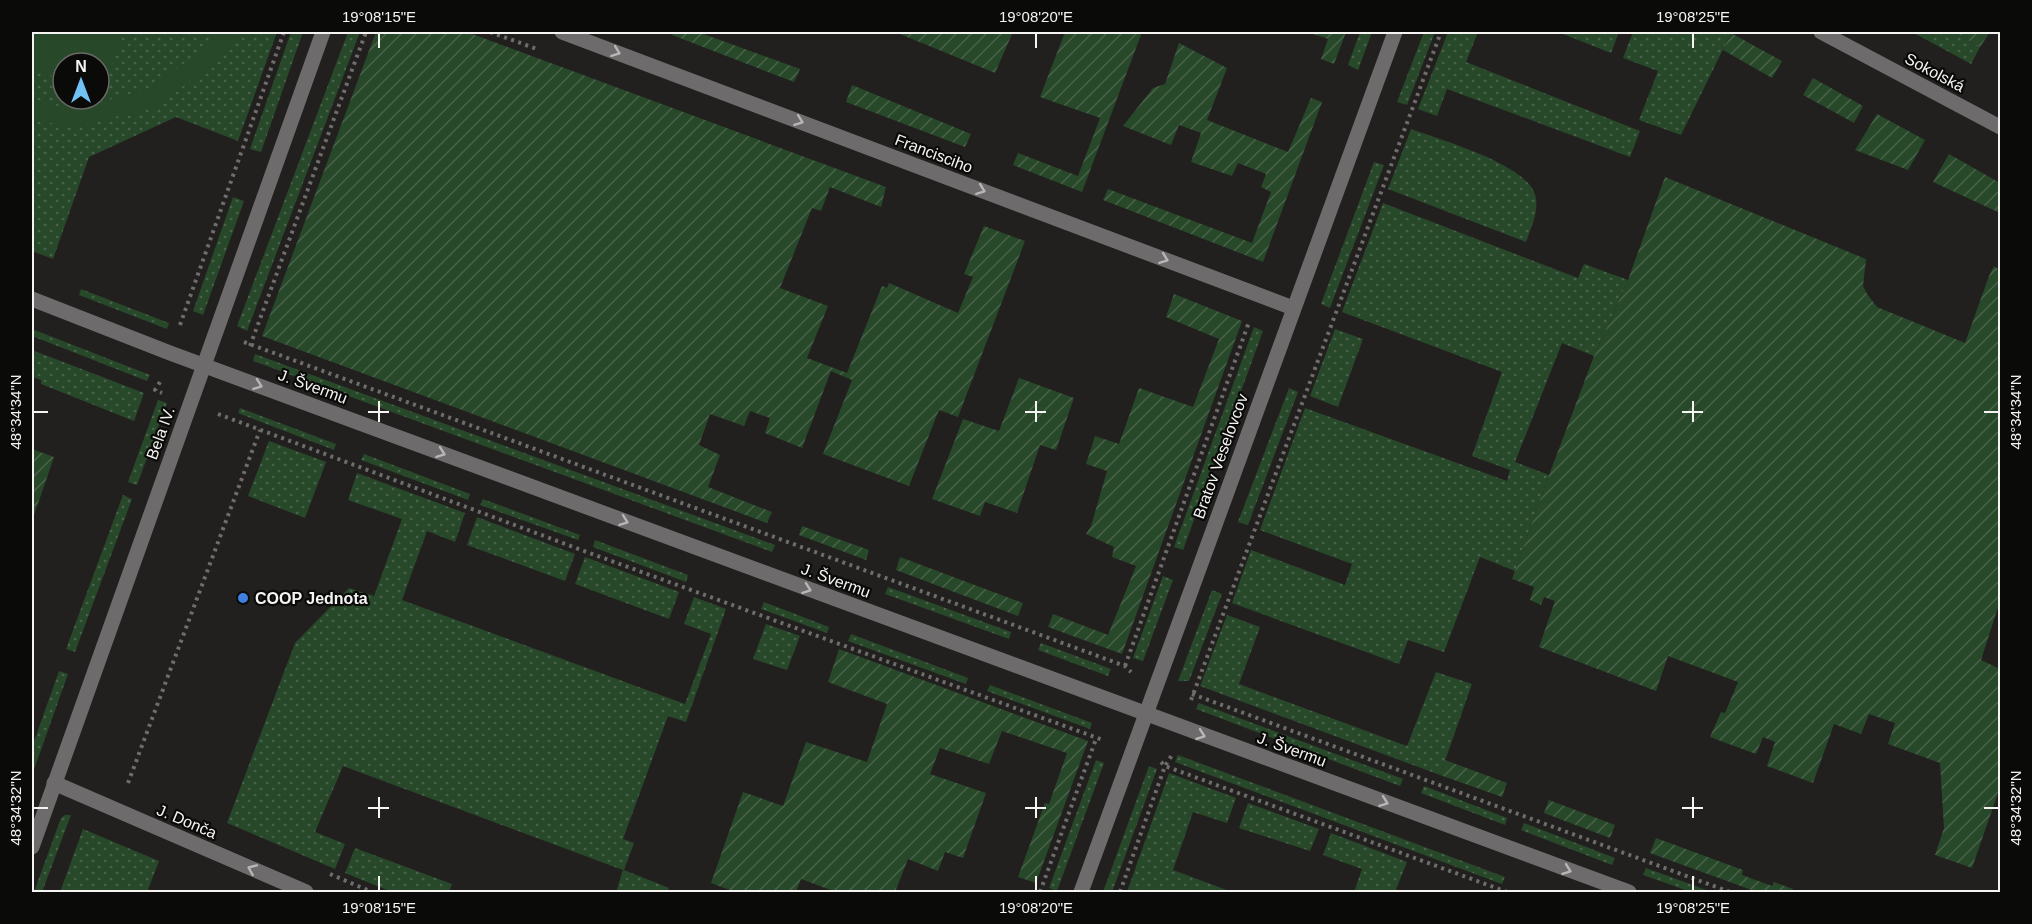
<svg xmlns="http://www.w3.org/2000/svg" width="2032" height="924" viewBox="0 0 2032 924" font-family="Arial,sans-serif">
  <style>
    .grass { fill: url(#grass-dots); fill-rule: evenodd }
    .park { fill: #28482a }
    .garden { fill: url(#garden-furrows) }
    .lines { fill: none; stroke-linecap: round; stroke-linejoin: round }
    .path { stroke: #6f6d6c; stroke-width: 4; stroke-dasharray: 3 4.5; stroke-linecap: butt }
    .minor { stroke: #6d6b6c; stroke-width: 15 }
    .oneway { stroke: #b8b6b6 }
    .ticks { fill: none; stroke: #f5f4f3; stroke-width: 2 }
    .shop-dot { fill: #3f7fe0; stroke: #0a0a09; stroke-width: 2 }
    .labels { text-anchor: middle; stroke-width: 4.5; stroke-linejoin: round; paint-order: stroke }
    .street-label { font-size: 16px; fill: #f5f4f3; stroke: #0a0a09 }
    .poi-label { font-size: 16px; font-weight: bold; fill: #f5f4f3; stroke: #0a0a09; text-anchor: start }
    .neatline { fill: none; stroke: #f5f4f3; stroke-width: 2 }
    .ticks-label { font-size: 15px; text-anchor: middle; fill: #f5f4f3 }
  </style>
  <defs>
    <pattern id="grass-dots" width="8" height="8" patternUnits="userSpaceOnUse" patternTransform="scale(1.5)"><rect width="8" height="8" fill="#28482a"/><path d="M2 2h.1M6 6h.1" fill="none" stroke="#486349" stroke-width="1.8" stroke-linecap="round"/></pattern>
    <pattern id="garden-furrows" width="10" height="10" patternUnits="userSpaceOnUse" patternTransform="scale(1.5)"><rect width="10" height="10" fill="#28482a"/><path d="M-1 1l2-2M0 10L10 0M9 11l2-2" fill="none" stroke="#486349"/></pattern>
  </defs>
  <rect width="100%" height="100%" fill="#22201e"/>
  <g class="grass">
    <path d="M32 32H277L238 141 176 117 89 157 53 259 32 251ZM63 63H99V99H63Z"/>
    <path d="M291 32H303L261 152 250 149Z"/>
    <path d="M348 32H360L247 331 237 326Z"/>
    <path d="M1360 32H1372L1358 70 1348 65Z"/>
    <path d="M1424 32H1435L1407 105 1397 102Z"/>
    <path d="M1448 32H1478L1466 62 1640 131 1630 157 1447 89 1437 116 1418 109Z"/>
    <path d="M1558 32H1619L1611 53Z"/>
    <path d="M1633 32 1731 33 1681 135 1639 120 1658 71 1623 58Z"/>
    <path d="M1912 32H1954L1980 47 1971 64Z"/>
    <path d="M1411 129C1441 140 1522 163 1534 192 1541 208 1531 227 1526 242L1388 189Z"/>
    <path d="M1374 162 1384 165 1330 308 1321 304Z"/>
    <path d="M233 197 244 201 203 315 193 311Z"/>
    <path d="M1383 203 1578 278 1584 264 1628 280 1594 356 1562 343 1515 462 1549 475 1515 571 1480 557 1444 652 1408 640 1399 664 1232 603 1251 550 1345 585 1352 564 1260 530 1305 408 1507 481 1510 470 1472 456 1502 372 1342 312Z"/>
    <path d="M81 289 169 323 167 329 79 295Z"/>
    <path d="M1254 327 1263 331 1183 550 1174 547Z"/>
    <path d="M32 329 150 375 147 381 32 336Z"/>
    <path d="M1335 329 1363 339 1338 407 1310 396Z"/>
    <path d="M32 350 144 393 134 421 41 384V380L32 377Z"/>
    <path d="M255 354 775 545 772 552 253 361Z"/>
    <path d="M1289 388 1298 392 1248 525 1238 522Z"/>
    <path d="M158 400 167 403 137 485 128 482Z"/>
    <path d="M240 408 336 444 334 450 238 413Z"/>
    <path d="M269 441 326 462 305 518 248 496Z"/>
    <path d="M364 454 470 494 468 500 361 460Z"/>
    <path d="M357 473 465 513 455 542 427 531 402 600 685 704 711 634 684 624 694 597 726 609 686 722 668 716 623 839 634 843 624 870 669 888 667 892H616L623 870 343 766 315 832 345 844 335 869 227 823 295 643 349 588 374 596 402 519 348 500Z"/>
    <path d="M123 495 132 499 75 652 66 649Z"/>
    <path d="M483 499 580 535 578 540 480 505Z"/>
    <path d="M477 517 575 554 565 581 467 545Z"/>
    <path d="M595 540 688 575 686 582 593 547Z"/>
    <path d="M585 557 679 592 669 619 575 584Z"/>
    <path d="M1163 576 1173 580 1143 661 1133 658Z"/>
    <path d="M888 587 1011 632 1009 639 885 594Z"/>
    <path d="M1212 590 1222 594 1189 681H1178Z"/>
    <path d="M764 602 829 627 827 633 761 609Z"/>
    <path d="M1227 615 1260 627 1239 684 1407 746 1436 672 1472 684 1440 775 1200 686Z"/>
    <path d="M766 624 800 636 787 670 753 659Z"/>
    <path d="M851 634 968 678 966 684 848 641Z"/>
    <path d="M1041 643 1111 669 1108 676 1038 650Z"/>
    <path d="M59 671 68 674 32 775V747Z"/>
    <path d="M990 685 1092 723 1090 729 987 691Z"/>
    <path d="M1199 703 1403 779 1400 786 1196 709Z"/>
    <path d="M1178 755 1505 877 1502 884 1175 762Z"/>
    <path d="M1096 760 1104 763 1057 891 1049 888Z"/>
    <path d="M1149 766 1157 769 1112 892H1103Z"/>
    <path d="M1169 773 1236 798 1227 823 1193 812 1173 870 1232 892H1127Z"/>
    <path d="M1424 786 1507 818 1505 825 1421 793Z"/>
    <path d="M1248 803 1319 829 1310 851 1239 828Z"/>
    <path d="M71 815 42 892H34L61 818 65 815Z"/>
    <path d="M1524 823 1615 858 1612 865 1521 830Z"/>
    <path d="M83 829 159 861 147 892H60Z"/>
    <path d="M1331 833 1407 862 1395 892H1354L1362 869 1323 855Z"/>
    <path d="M355 848 452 884 449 892H392L345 873Z"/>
    <path d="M1646 868 1712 892H1691L1643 875Z"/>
  </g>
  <g class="park">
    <path d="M32 32H123L101 93 99 92V63H63V80L32 68Z"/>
    <path d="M215 32H237L220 60 154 107 75 127 32 120V102L74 108 146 91 205 48Z"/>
  </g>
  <g class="garden">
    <path d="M376 32H467L886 187 881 207 830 187 821 211 812 208 780 288 828 306 807 358 847 373 882 286 887 288 889 283 958 313 973 277 964 274 984 226 1025 241 958 417 939 410 909 486 823 454 852 380 831 371 802 448 765 433 770 418 750 411 744 426 710 414 699 445 720 455 708 487 772 512 767 523 262 336Z"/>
    <path d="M674 32H698L800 69 794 82 672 35Z"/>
    <path d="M895 32H1013L995 73Z"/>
    <path d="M1065 32H1142L1082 192 1013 165 1018 153 1078 176 1100 118 1040 97Z"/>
    <path d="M1307 32H1346L1334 64 1321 59 1328 39Z"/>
    <path d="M1954 32H1990L1980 47Z"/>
    <path d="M1731 33 1782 61 1772 78 1723 50Z"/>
    <path d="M1179 43 1227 68 1207 120 1288 152 1311 98 1322 102 1263 262 1103 200 1108 189 1252 243 1271 192 1261 187 1266 174 1238 163 1232 176 1191 162 1201 133 1179 125 1171 145 1123 126 1153 88 1165 84Z"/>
    <path d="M1813 78 1863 106 1854 123 1803 95Z"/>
    <path d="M852 85 971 134 965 147 846 102Z"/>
    <path d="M1877 114 1925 140 1908 170 1855 150Z"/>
    <path d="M1949 154 2000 183V213L1933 182Z"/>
    <path d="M1665 177 1866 259 1863 286 1867 294 1877 307 1965 343 1989 276 1994 266 2000 270V601L1981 660 2000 669V787L1972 868 1935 855 1944 828 1940 763 1888 744 1895 723 1869 714 1861 734 1834 724 1813 783 1767 766 1775 742 1763 737 1756 754 1710 737 1721 712 1725 713 1738 682 1668 656 1656 691 1539 647 1555 601 1544 597 1541 605 1530 600 1534 587 1512 579 1549 475 1594 356 1628 280Z"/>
    <path d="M1174 294 1242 321 1122 654 1048 627 1053 614 1108 635 1136 566 1112 557 1114 547 1086 534 1091 526 1107 471 1086 464 1095 436 1119 444 1139 388 1193 407 1219 339 1166 317Z"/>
    <path d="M1019 378 1074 398 1056 450 1040 445 1017 513 985 502 980 516 932 499 963 419 999 431Z"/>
    <path d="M32 449 54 457 32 521Z"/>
    <path d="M802 526 869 550 866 560 799 535Z"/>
    <path d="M900 557 1023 603 1018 616 896 570Z"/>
    <path d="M839 649 1088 741 1036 883 1018 877 1045 803 1049 804 1067 753 1002 731 989 764 940 748 930 774 986 793 963 858 945 852 938 871 908 859 895 892H836L801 879 796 892H735L711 883 743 792 783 806 806 742 867 762 887 704 828 682Z"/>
    <path d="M1445 760 1507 783 1502 797 1440 775Z"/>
    <path d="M1549 800 1615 825 1610 838 1544 813Z"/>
    <path d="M1656 838 1743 870 1742 875 1772 886 1774 882 1793 889 1792 892H1757L1650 853Z"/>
  </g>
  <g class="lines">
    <g class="path">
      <path d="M490 32 537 49"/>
      <path d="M180 325 284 32"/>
      <path d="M244 342 1125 666 1131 672"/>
      <path d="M250 346 366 32"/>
      <path d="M160 382 155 390 162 393"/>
      <path d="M218 414 584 551 1103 740"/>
      <path d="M1125 666 1249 322"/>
      <path d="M1192 694 1730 892"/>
      <path d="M1191 700 1441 32"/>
      <path d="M1161 762 1165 766 1507 892"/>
      <path d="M128 783 260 430"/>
      <path d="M330 874 372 892"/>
      <path d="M1040 892 1096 739"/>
      <path d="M1120 892 1165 766 1172 755"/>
    </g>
    <g class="minor">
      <path d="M562 32 1293 308"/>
      <path d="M1821 32 2000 127"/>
      <path d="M32 299 170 353 1629 892"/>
      <path d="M54 783 306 892"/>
      <path d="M32 847 323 32"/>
      <path d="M1081 892 1395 32"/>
    </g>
  </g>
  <defs><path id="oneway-chevron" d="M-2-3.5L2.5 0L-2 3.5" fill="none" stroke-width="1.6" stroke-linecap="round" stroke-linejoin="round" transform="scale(1.5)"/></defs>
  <g class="oneway">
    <use href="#oneway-chevron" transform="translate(616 52) rotate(21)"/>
    <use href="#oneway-chevron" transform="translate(799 121) rotate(21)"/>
    <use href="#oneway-chevron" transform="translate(981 190) rotate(21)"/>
    <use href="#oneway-chevron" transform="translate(1164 259) rotate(21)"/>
    <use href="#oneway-chevron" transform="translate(258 385) rotate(20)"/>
    <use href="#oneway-chevron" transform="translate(441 453) rotate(20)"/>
    <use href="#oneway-chevron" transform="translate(624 521) rotate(20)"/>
    <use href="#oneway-chevron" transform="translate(807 589) rotate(20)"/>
    <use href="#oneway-chevron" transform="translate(1201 735) rotate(20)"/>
    <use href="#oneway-chevron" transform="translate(1384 802) rotate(20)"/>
    <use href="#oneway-chevron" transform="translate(252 869) rotate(-157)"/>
    <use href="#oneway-chevron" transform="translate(1567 870) rotate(20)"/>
  </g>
  <path class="ticks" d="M379 33V48M1036 33V48M1693 33V48M379 401V422M1036 401V422M1693 401V422M33 412H48M368 412H389M1025 412H1046M1682 412H1703M1984 412H1999M379 797V818M1036 797V818M1693 797V818M33 808H48M368 808H389M1025 808H1046M1682 808H1703M1984 808H1999M379 876V891M1036 876V891M1693 876V891"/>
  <circle class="shop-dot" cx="243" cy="598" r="6"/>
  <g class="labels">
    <g class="street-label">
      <text transform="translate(1935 72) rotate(28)" y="6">Sokolská</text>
      <text transform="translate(934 153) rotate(21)" y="6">Francisciho</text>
      <text transform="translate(313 386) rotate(20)" y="6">J. Švermu</text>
      <text transform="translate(160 433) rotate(-70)" y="6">Bela IV.</text>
      <text transform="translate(1220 456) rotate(-70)" y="6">Bratov Veselovcov</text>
      <text transform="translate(836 580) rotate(20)" y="6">J. Švermu</text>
      <text transform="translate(1292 749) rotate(20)" y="6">J. Švermu</text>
      <text transform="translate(187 821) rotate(23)" y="6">J. Donča</text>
    </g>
    <g class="poi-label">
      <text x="255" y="604">COOP Jednota</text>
    </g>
  </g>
  <rect width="2032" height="924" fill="none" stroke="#0a0a09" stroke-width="66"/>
  <g transform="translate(81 81)"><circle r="28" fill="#0a0a09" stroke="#686867" stroke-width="1.5"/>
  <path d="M0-4.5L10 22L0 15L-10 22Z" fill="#70c1f4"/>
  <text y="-9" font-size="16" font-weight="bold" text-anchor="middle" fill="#f5f4f3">N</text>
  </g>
  <rect x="33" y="33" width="1966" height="858" class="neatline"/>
  <g class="ticks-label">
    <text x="379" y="22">19°08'15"E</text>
    <text x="1036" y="22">19°08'20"E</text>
    <text x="1693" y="22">19°08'25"E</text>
    <text transform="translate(16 412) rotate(-90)" y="5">48°34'34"N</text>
    <text transform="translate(2016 412) rotate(-90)" y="5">48°34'34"N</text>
    <text transform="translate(16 808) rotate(-90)" y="5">48°34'32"N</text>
    <text transform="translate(2016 808) rotate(-90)" y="5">48°34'32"N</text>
    <text x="379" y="913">19°08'15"E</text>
    <text x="1036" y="913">19°08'20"E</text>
    <text x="1693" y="913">19°08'25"E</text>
  </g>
</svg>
